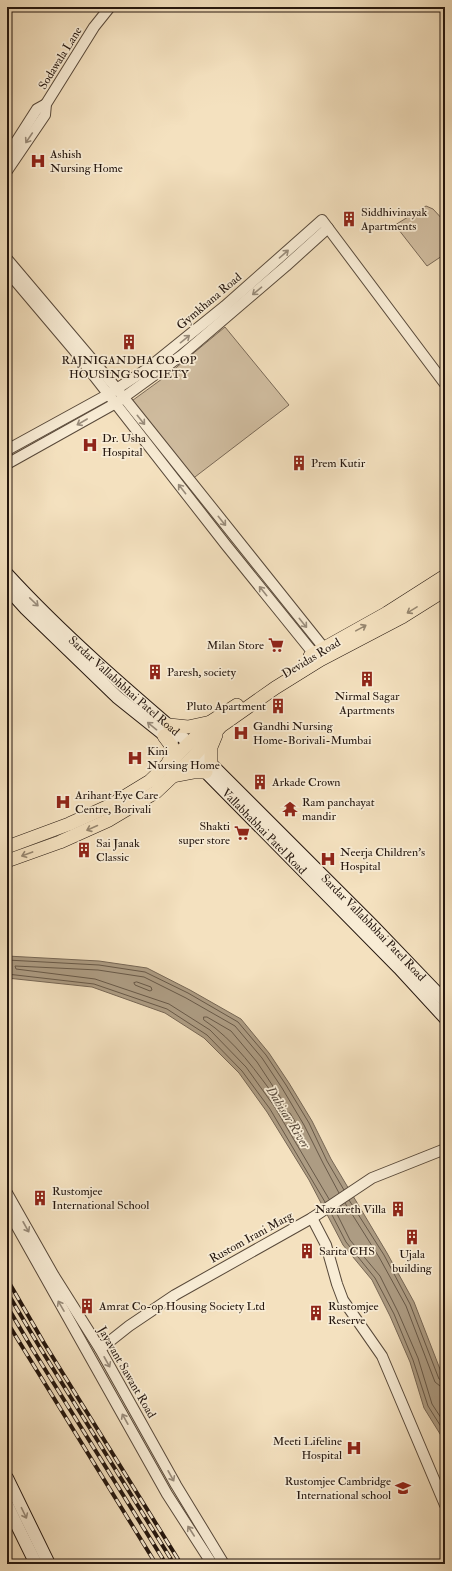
<svg xmlns="http://www.w3.org/2000/svg" width="452" height="1571" viewBox="0 0 452 1571" font-family="'IM FELL Double Pica',serif">
  <style>
    .green { fill: #d1bea1; stroke: #7a6a58 }
    .water { fill: #ad9c83; stroke: #766654 }
    .lines { fill: none; stroke-linecap: round; stroke-linejoin: round }
    .shore { stroke: #685948; stroke-width: 1 }
    .tertiary-casing { stroke: #58493a; stroke-width: 12 }
    .secondary-casing { stroke: #24160e; stroke-width: 14 }
    .primary-casing { stroke: #24160e; stroke-width: 14 }
    .tertiary { stroke: #f8ecd5; stroke-width: 10 }
    .secondary { stroke: #f8ecd5; stroke-width: 12 }
    .primary { stroke: #f4e1bf; stroke-width: 13 }
    .rail-casing { stroke: #24160e; stroke-width: 4 }
    .rail { stroke: #f8ecd5; stroke-width: 2.5; stroke-dasharray: 8; stroke-linecap: butt }
    .oneway { stroke: #998c7b }
    .oneway2 { stroke: #96866f }
    .labels { text-anchor: middle; stroke-width: 3.5; stroke-linejoin: round; paint-order: stroke }
    .street-label { font-size: 12px; fill: #24160e; stroke: #f8ecd5 }
    .poi-label { font-size: 12px; fill: #24160e; stroke: #f8ecd5; text-anchor: start }
    .water-label { font-size: 13px; font-style: italic; fill: #5b4c3d; stroke: #f8ecd5 }
  </style>
  <rect width="100%" height="100%" fill="#f4e1bf"/>
  <filter id="stains"><feTurbulence type="fractalNoise" baseFrequency=".005" numOctaves="4"/><feColorMatrix values="0 0 0 0 .2 0 0 0 0 .09 0 0 0 0 .02 0 0 0 .5 -.17"/></filter>
  <radialGradient id="worn" r=".72"><stop offset=".6" stop-color="#630" stop-opacity="0"/><stop offset="1" stop-color="#630" stop-opacity=".3"/></radialGradient>
  <g class="green">
    <path d="M426 206 433 209 445 222V254L427 266 395 225Z"/>
    <path d="M225 327 289 405 191 480 129 403 166 376Z"/>
  </g>
  <path class="water" d="M7 956 99 961 147 968 190 990 241 1019 269 1053 289 1083 312 1121 331 1159 387 1253 414 1302 445 1382V1442L424 1408 410 1362 390 1316 372 1280 343 1245 309 1180 267 1112 239 1073 204 1038 165 1013 92 987 7 978Z"/>
  <g class="lines">
    <g class="shore">
      <path d="M7 960 99 965 145 972 188 993 238 1022 266 1055 286 1085 309 1123 327 1161 344 1190"/>
      <path d="M7 974 94 984 167 1009 207 1035 242 1071 270 1109 325 1202"/>
      <path d="M137 982 151 987 152 990 150 991 135 985 134 983Z"/>
      <path d="M204 1017H207L231 1031 257 1062 282 1100V1102H279C257 1073 235 1040 204 1020Z"/>
      <path d="M287 1112 290 1113 300 1130 299 1133 297 1132 286 1115Z"/>
      <path d="M329 1199 274 1106 246 1067 210 1030 169 1004 95 979 16 969 15 966 98 970 144 977 186 998 235 1026 262 1058 282 1088 304 1125 323 1163 339 1193"/>
      <path d="M349 1200 384 1255 410 1304 439 1379 445 1381"/>
      <path d="M345 1203 379 1257 406 1306 435 1382 440 1386H445"/>
      <path d="M335 1210 350 1240 380 1276 398 1312 418 1358 432 1404 445 1424"/>
      <path d="M331 1213 346 1242 375 1278 394 1314 413 1360 428 1406 445 1433"/>
    </g>
    <defs>
      <g id="tertiary">
        <path d="M7 156 37 109 46 104"/>
        <path d="M7 171 45 115 46 104 94 27 110 7"/>
        <path d="M7 259 117 389 324 648"/>
        <path d="M7 271 73 349 226 545 314 654"/>
        <path d="M7 450 109 394 147 369 225 306 322 220 445 384"/>
        <path d="M7 464 116 403 182 355 286 266 328 228"/>
        <path d="M7 1193 54 1276 100 1349 176 1485 224 1564"/>
        <path d="M7 1209 167 1494 212 1564"/>
        <path d="M312 1218 326 1245 337 1284 343 1300 382 1356 445 1505"/>
        <path d="M100 1349 129 1326 175 1295 312 1218 372 1178 445 1149"/>
      </g>
      <g id="secondary">
        <path id="s1" d="M7 574C63 635 126 689 189 743"/>
        <path d="M7 588 26 609 117 697 172 741"/>
        <path id="s2" d="M198 751 372 925 445 1001"/>
        <path id="s3" d="M192 758 399 968 445 1018"/>
        <path d="M7 1478 49 1564"/>
        <path d="M7 1505 36 1564"/>
      </g>
      <g id="primary">
        <path d="M310 656 387 613 445 576"/>
        <path d="M169 725 188 727 211 722"/>
        <path d="M164 736 173 748 172 754 168 763"/>
        <path d="M211 763V747L216 735"/>
        <path d="M172 776 193 772H206"/>
        <path d="M7 847 69 824 109 806 150 781 212 721 237 705"/>
        <path d="M7 861 60 842 109 820 156 792 192 758 221 726 275 688 320 660 402 617 445 590"/>
      </g>
    </defs>
    <use href="#tertiary" class="tertiary-casing"/>
    <use href="#secondary" class="secondary-casing"/>
    <use href="#primary" class="primary-casing"/>
    <use href="#tertiary" class="tertiary"/>
    <use href="#secondary" class="secondary"/>
    <use href="#primary" class="primary"/>
    <defs>
      <g id="rail">
        <path d="M7 1279 44 1343 181 1564"/>
        <path d="M7 1292 39 1346 174 1564"/>
        <path d="M7 1306 33 1350 166 1564"/>
        <path d="M7 1322 156 1564"/>
      </g>
    </defs>
    <use href="#rail" class="rail-casing"/>
    <use href="#rail" class="rail"/>
  </g>
  <defs><path id="oneway-shaft" d="M-6 0H5M1.5-3L5.5 0L1.5 3" fill="none" stroke-width="1.6" stroke-linecap="round" stroke-linejoin="round"/></defs>
  <g class="oneway">
    <use href="#oneway-shaft" transform="translate(29 138) rotate(124)"/>
    <use href="#oneway-shaft" transform="translate(284 254) rotate(-41)"/>
    <use href="#oneway-shaft" transform="translate(257 291) rotate(140)"/>
    <use href="#oneway-shaft" transform="translate(185 339) rotate(-39)"/>
    <use href="#oneway-shaft" transform="translate(141 420) rotate(51)"/>
    <use href="#oneway-shaft" transform="translate(82 422) rotate(150)"/>
    <use href="#oneway-shaft" transform="translate(182 489) rotate(-128)"/>
    <use href="#oneway-shaft" transform="translate(222 521) rotate(51)"/>
    <use href="#oneway-shaft" transform="translate(263 591) rotate(-129)"/>
    <use href="#oneway-shaft" transform="translate(34 602) rotate(44)"/>
    <use href="#oneway-shaft" transform="translate(303 623) rotate(51)"/>
    <use href="#oneway-shaft" transform="translate(152 726) rotate(-141)"/>
    <use href="#oneway-shaft" transform="translate(26 1227) rotate(61)"/>
    <use href="#oneway-shaft" transform="translate(61 1306) rotate(-120)"/>
    <use href="#oneway-shaft" transform="translate(107 1362) rotate(61)"/>
    <use href="#oneway-shaft" transform="translate(125 1419) rotate(-119)"/>
    <use href="#oneway-shaft" transform="translate(171 1476) rotate(61)"/>
    <use href="#oneway-shaft" transform="translate(24 1513) rotate(64)"/>
    <use href="#oneway-shaft" transform="translate(191 1531) rotate(-123)"/>
  </g>
  <g class="oneway2">
    <use href="#oneway-shaft" transform="translate(412 610) rotate(148)"/>
    <use href="#oneway-shaft" transform="translate(361 628) rotate(-29)"/>
    <use href="#oneway-shaft" transform="translate(92 828) rotate(156)"/>
    <use href="#oneway-shaft" transform="translate(27 854) rotate(160)"/>
  </g>
  <defs>
    <symbol id="hospital-bare" viewBox="-9 -9 18 18"><path d="M-5-5h3v3.5h4V-5h3V5h-3V1.5h-4V5h-3Z" fill="#8f2418" stroke="#f8ecd5" stroke-width="2.5" paint-order="stroke"/></symbol>
    <symbol id="building-bare" viewBox="-9 -9 18 18"><path d="M-4-6H4V6H1V3H-1V6H-4ZM-2.5-4.3h1.7v1.8h-1.7ZM.8-4.3h1.7v1.8H.8ZM-2.5-1h1.7V.8h-1.7ZM.8-1h1.7V.8H.8Z" fill="#8f2418" stroke="#f8ecd5" stroke-width="2.5" paint-order="stroke"/></symbol>
    <symbol id="supermarket-bare" viewBox="-9 -9 18 18"><path d="M-6-5.5h2.5l.6 2H6L4.5 2H-2.5L-4.4-4H-6ZM-1.5 3.2a1.3 1.3 0 1 0 .1 0ZM3 3.2a1.3 1.3 0 1 0 .1 0Z" fill="#8f2418" stroke="#f8ecd5" stroke-width="2.5" paint-order="stroke"/></symbol>
    <symbol id="temple-bare" viewBox="-9 -9 18 18"><path d="M0-6L5-2H3V0L6.5 2.5H4V6H1.5V3h-3V6H-4V2.5H-6.5L-3 0V-2H-5Z" fill="#8f2418" stroke="#f8ecd5" stroke-width="2.5" paint-order="stroke"/></symbol>
    <symbol id="school-bare" viewBox="-9 -9 18 18"><path d="M0-5L7-2L0 1L-7-2ZM-4 1L0 2.5L4 1V4Q0 6-4 4Z" fill="#8f2418" stroke="#f8ecd5" stroke-width="2.5" paint-order="stroke"/></symbol>
  </defs>
  <g fill-rule="evenodd">
    <use href="#hospital-bare" x="27" y="150" width="22" height="22"/>
    <use href="#building-bare" x="338" y="208" width="22" height="22"/>
    <use href="#building-bare" x="118" y="331" width="22" height="22"/>
    <use href="#hospital-bare" x="79" y="434" width="22" height="22"/>
    <use href="#building-bare" x="288" y="452" width="22" height="22"/>
    <use href="#supermarket-bare" x="265" y="634" width="22" height="22"/>
    <use href="#building-bare" x="144" y="661" width="22" height="22"/>
    <use href="#building-bare" x="356" y="668" width="22" height="22"/>
    <use href="#building-bare" x="267" y="695" width="22" height="22"/>
    <use href="#hospital-bare" x="230" y="722" width="22" height="22"/>
    <use href="#hospital-bare" x="124" y="747" width="22" height="22"/>
    <use href="#building-bare" x="249" y="771" width="22" height="22"/>
    <use href="#hospital-bare" x="52" y="791" width="22" height="22"/>
    <use href="#temple-bare" x="279" y="798" width="22" height="22"/>
    <use href="#supermarket-bare" x="231" y="822" width="22" height="22"/>
    <use href="#building-bare" x="73" y="839" width="22" height="22"/>
    <use href="#hospital-bare" x="317" y="848" width="22" height="22"/>
    <use href="#building-bare" x="29" y="1187" width="22" height="22"/>
    <use href="#building-bare" x="387" y="1198" width="22" height="22"/>
    <use href="#building-bare" x="401" y="1226" width="22" height="22"/>
    <use href="#building-bare" x="296" y="1240" width="22" height="22"/>
    <use href="#building-bare" x="76" y="1295" width="22" height="22"/>
    <use href="#building-bare" x="305" y="1302" width="22" height="22"/>
    <use href="#hospital-bare" x="343" y="1437" width="22" height="22"/>
    <use href="#school-bare" x="392" y="1477" width="22" height="22"/>
  </g>
  <g class="labels">
    <g class="street-label">
      <text transform="translate(60 58) rotate(-58)" y="4">Sodawala Lane</text>
      <text transform="translate(209 301) rotate(-40)" y="4">Gymkhana Road</text>
      <text transform="translate(311 658) rotate(-31)" y="4">Devidas Road</text>
      <text dy="4" stroke="none"><textPath href="#s1" startOffset="162">Sardar Vallabhbhai Patel Road</textPath></text>
      <text dy="4" stroke="none"><textPath href="#s3" startOffset="103">Vallabhabhai Patel Road</textPath></text>
      <text dy="4" stroke="none"><textPath href="#s2" startOffset="249">Sardar Vallabhbhai Patel Road</textPath></text>
      <text transform="translate(251 1237) rotate(-29)" y="4">Rustom Irani Marg</text>
      <text transform="translate(127 1372) rotate(60)" y="4">Jayavant Sawant Road</text>
    </g>
    <g class="poi-label">
      <text x="50" y="158">Ashish<tspan x="50" dy="14">Nursing Home</tspan></text>
      <text x="361" y="216">Siddhivinayak<tspan x="361" dy="14">Apartments</tspan></text>
      <text x="129" y="364" text-anchor="middle">RAJNIGANDHA CO-OP<tspan x="129" dy="14">HOUSING SOCIETY</tspan></text>
      <text x="102" y="442">Dr. Usha<tspan x="102" dy="14">Hospital</tspan></text>
      <text x="311" y="467">Prem Kutir</text>
      <text x="264" y="649" text-anchor="end">Milan Store</text>
      <text x="167" y="676">Paresh, society</text>
      <text x="367" y="700" text-anchor="middle">Nirmal Sagar<tspan x="367" dy="14">Apartments</tspan></text>
      <text x="266" y="710" text-anchor="end">Pluto Apartment</text>
      <text x="253" y="730">Gandhi Nursing<tspan x="253" dy="14">Home-Borivali-Mumbai</tspan></text>
      <text x="147" y="755">Kini<tspan x="147" dy="14">Nursing Home</tspan></text>
      <text x="272" y="786">Arkade Crown</text>
      <text x="75" y="799">Arihant Eye Care<tspan x="75" dy="14">Centre, Borivali</tspan></text>
      <text x="302" y="806">Ram panchayat<tspan x="302" dy="14">mandir</tspan></text>
      <text x="230" y="830" text-anchor="end">Shakti<tspan x="230" dy="14">super store</tspan></text>
      <text x="96" y="847">Sai Janak<tspan x="96" dy="14">Classic</tspan></text>
      <text x="340" y="856">Neerja Children's<tspan x="340" dy="14">Hospital</tspan></text>
      <text x="52" y="1195">Rustomjee<tspan x="52" dy="14">International School</tspan></text>
      <text x="386" y="1213" text-anchor="end">Nazareth Villa</text>
      <text x="319" y="1255">Sarita CHS</text>
      <text x="412" y="1258" text-anchor="middle">Ujala<tspan x="412" dy="14">building</tspan></text>
      <text x="99" y="1310">Amrat Co-op Housing Society Ltd</text>
      <text x="328" y="1310">Rustomjee<tspan x="328" dy="14">Reserve</tspan></text>
      <text x="342" y="1445" text-anchor="end">Meeti Lifeline<tspan x="342" dy="14">Hospital</tspan></text>
      <text x="391" y="1485" text-anchor="end">Rustomjee Cambridge<tspan x="391" dy="14">International school</tspan></text>
    </g>
    <g class="water-label">
      <text transform="translate(289 1117) rotate(58)" y="5">Dahisar River</text>
    </g>
  </g>
  <rect width="452" height="1571" fill="none" stroke="#f4e1bf" stroke-width="24"/>
  <rect x="8" y="8" width="436" height="1555" fill="none" stroke="#24160e" stroke-width="2"/>
  <rect x="12" y="12" width="428" height="1547" fill="none" stroke="#24160e"/>
  <rect width="100%" height="100%" filter="url(#stains)"/>
  <rect width="100%" height="100%" fill="url(#worn)"/>
</svg>
